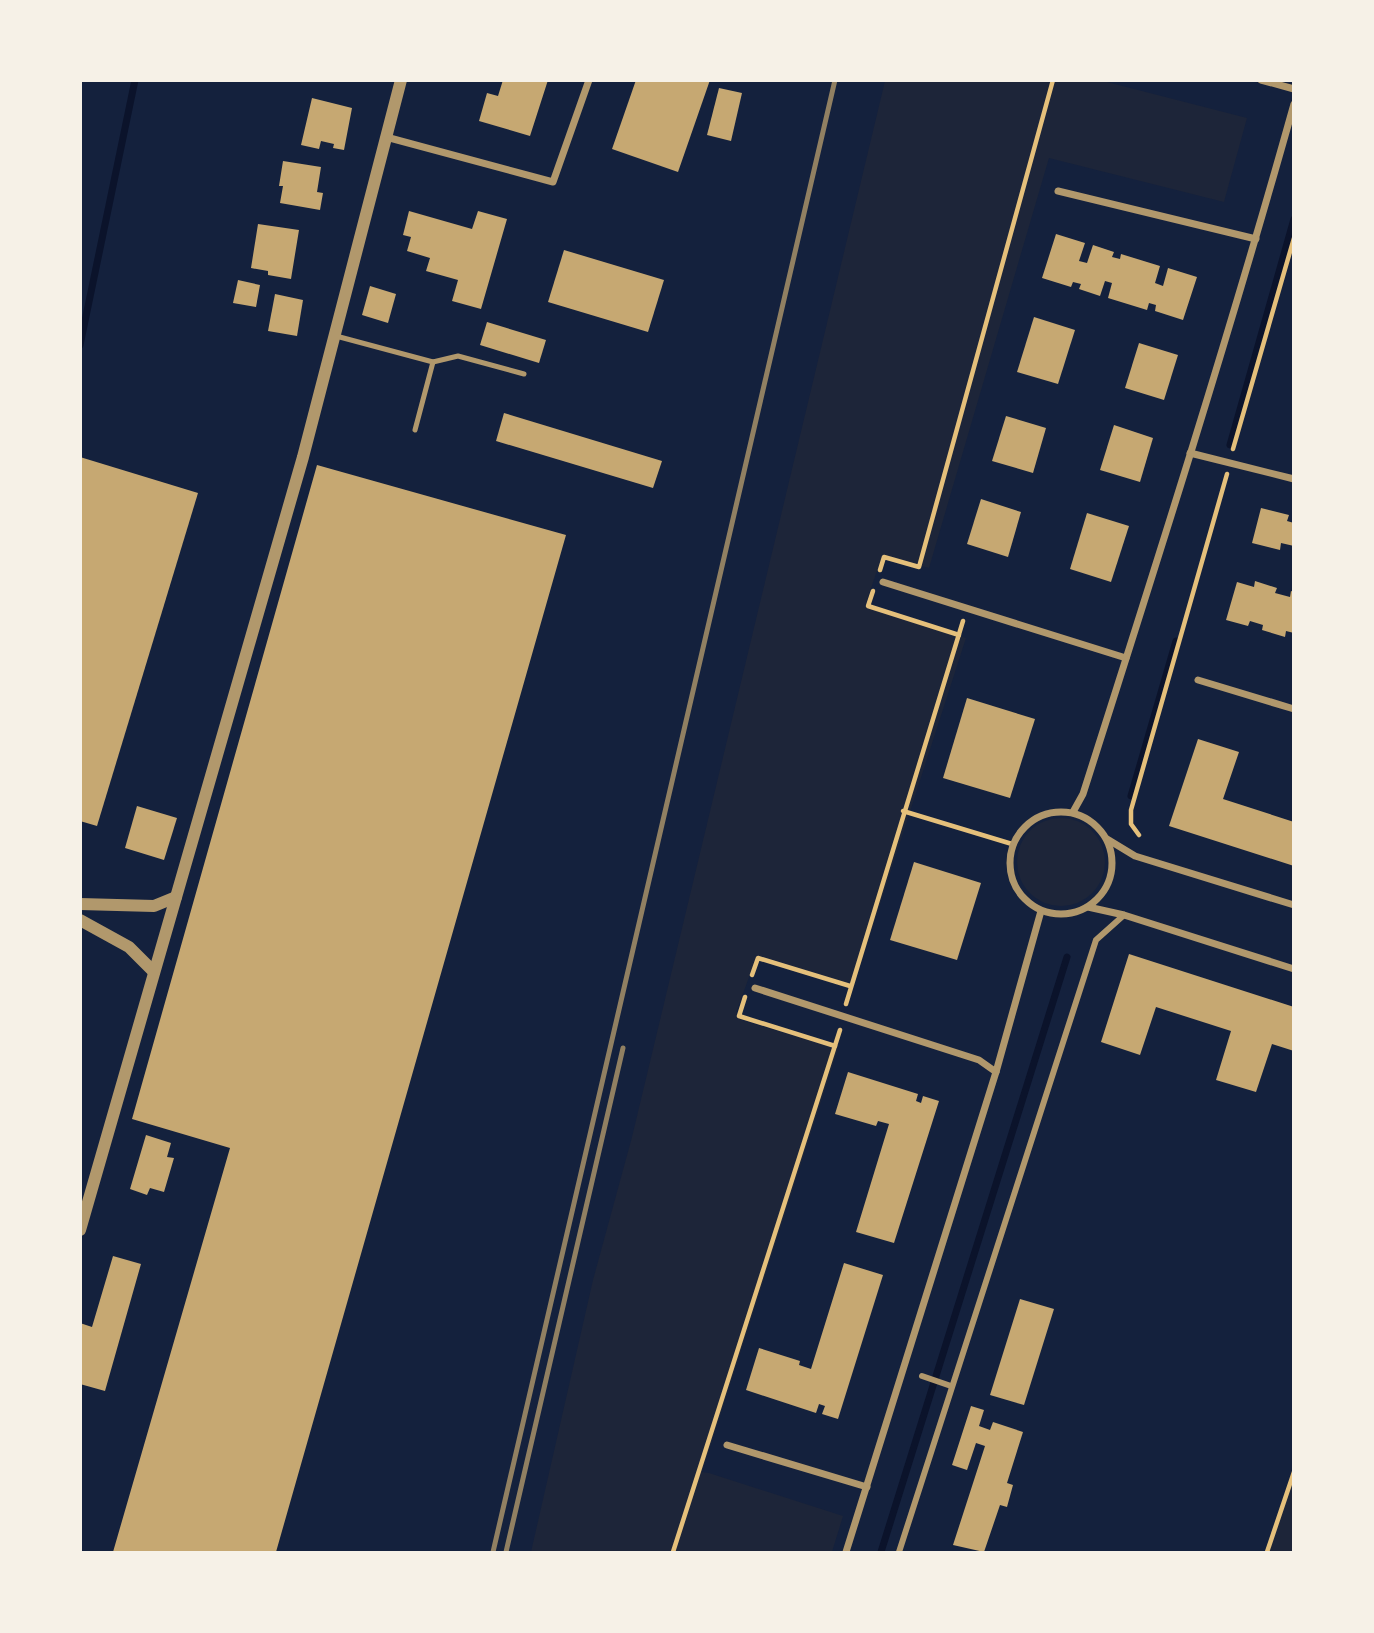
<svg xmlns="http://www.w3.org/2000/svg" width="1374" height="1633" viewBox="0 0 1374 1633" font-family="'Crimson Pro',serif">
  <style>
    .green { fill: #1d2539 }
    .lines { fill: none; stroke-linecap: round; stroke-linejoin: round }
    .stream { stroke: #0b132b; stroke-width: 7 }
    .building { fill: #c6a872 }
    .path { stroke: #e5c07b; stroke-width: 4.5 }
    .service { stroke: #b1986c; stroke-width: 5 }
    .pedestrian { stroke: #b1986c; stroke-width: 6 }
    .minor { stroke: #b1986c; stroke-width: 7 }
    .tertiary { stroke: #b1986c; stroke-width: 12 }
    .rail { stroke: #918062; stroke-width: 5 }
  </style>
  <rect width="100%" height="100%" fill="#14213d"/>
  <g class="green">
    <path d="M885 81H1103L1247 118 1224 202 1049 158 929 568 882 556 865 606 966 638 854 985 757 955 736 1013 741 1020 838 1049 702 1472 709 1473 843 1516 832 1552H531L593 1280 632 1137Z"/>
    <circle cx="1061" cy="862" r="44"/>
    <path d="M1293 1469V1552H1269Z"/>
  </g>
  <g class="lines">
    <g class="stream">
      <path d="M80 345 135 80"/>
      <path d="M1230 445 1294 219"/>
      <path d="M1131 796 1176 641"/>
      <path d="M881 1552 1067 957"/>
    </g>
  </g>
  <g class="building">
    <path d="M503 80H548L530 136 479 121 487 93 498 96Z"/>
    <path d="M636 80H710L678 172 612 149Z"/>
    <path d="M719 88 742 93 731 141 707 135Z"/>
    <path d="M312 98 352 108 344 150 333 148 334 144 321 141 319 149 301 145Z"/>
    <path d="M283 161 321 167 317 192 323 193 320 210 280 203 283 186H279Z"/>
    <path d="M409 211 472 229 478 211 507 219 481 309 452 301 458 280 426 271 430 258 407 251 411 237 403 235Z"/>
    <path d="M258 224 299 230 291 279 268 275V271L251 268Z"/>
    <path d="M1056 234 1085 243 1079 261 1087 263 1093 245 1114 252 1112 257 1120 259 1121 254 1160 266 1155 283 1163 286 1168 268 1197 277 1183 320 1155 311 1156 305 1149 303 1147 310 1108 298 1112 283 1105 281 1100 296 1079 289 1081 284 1073 282 1071 287 1042 278Z"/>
    <path d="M564 250 664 280 648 332 548 302Z"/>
    <path d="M238 280 260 285 256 307 233 303Z"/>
    <path d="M370 286 396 294 388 323 362 315Z"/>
    <path d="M275 294 303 300 297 336 268 331Z"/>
    <path d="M1034 317 1075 330 1058 384 1017 372Z"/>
    <path d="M487 322 546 340 539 363 480 345Z"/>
    <path d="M1139 343 1178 355 1164 400 1125 388Z"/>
    <path d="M504 413 662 461 653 488 496 441Z"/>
    <path d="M1006 416 1046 428 1033 473 992 461Z"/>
    <path d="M1114 425 1153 438 1140 482 1100 470Z"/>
    <path d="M80 457 198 493 97 826 80 821Z"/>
    <path d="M317 465 566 535 276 1552H113L230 1148 132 1119Z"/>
    <path d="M981 499 1021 512 1008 557 967 544Z"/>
    <path d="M1261 508 1289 515 1287 521 1294 523V546L1281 543 1280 550 1252 543Z"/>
    <path d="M1087 513 1129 526 1111 582 1070 569Z"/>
    <path d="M1255 581 1277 588 1275 593 1290 597 1291 591 1294 592V633L1286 631 1285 637 1262 630 1263 625 1250 621 1248 626 1226 620 1237 582 1254 587Z"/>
    <path d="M967 698 1035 719 1010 798 943 778Z"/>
    <path d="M1198 739 1239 752 1223 799 1294 822V866L1169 826Z"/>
    <path d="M137 806 177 818 164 860 125 848Z"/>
    <path d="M914 862 981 883 957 960 890 940Z"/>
    <path d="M1129 954 1294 1007V1051L1272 1044 1256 1092 1216 1080 1231 1031 1156 1007 1140 1055 1101 1042Z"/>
    <path d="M848 1072 918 1094 916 1101 921 1103 923 1096 939 1101 894 1243 856 1232 889 1124 878 1121 876 1126 835 1114Z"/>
    <path d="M146 1135 171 1143 167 1157 174 1158 164 1192 150 1188 147 1195 130 1189Z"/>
    <path d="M113 1256 141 1264 105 1391 80 1384V1323L92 1327Z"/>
    <path d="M844 1263 883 1275 838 1419 822 1414 825 1406 819 1404 816 1413 746 1390 759 1348 800 1361 799 1365 811 1369Z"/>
    <path d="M1020 1299 1054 1309 1024 1405 990 1395Z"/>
    <path d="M971 1406 984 1410 979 1426 990 1430 993 1422 1023 1432 1007 1483 1013 1485 1007 1507 1000 1505 984 1552 953 1545 985 1446 976 1443 967 1470 952 1465Z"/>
  </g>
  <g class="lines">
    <g class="path">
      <path d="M1233 449 1294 238"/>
      <path d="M880 570 884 557 919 567 1053 80"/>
      <path d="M873 591 868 606 959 635"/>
      <path d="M903 811 1012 844"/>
      <path d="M1139 835 1131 824V810L1227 474"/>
      <path d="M752 975 758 958 850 986"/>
      <path d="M745 997 739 1016 835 1046"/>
      <path d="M846 1004 963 621"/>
      <path d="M673 1552 840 1030"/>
      <path d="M1267 1552 1294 1472"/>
    </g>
    <g class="service">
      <path d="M336 336 433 362 458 356 524 374"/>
      <path d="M415 430 433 362"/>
    </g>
    <g class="pedestrian">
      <path d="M922 1376 951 1386"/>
      <path d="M899 1552 1096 940 1124 915"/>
    </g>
    <g class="minor">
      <path d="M1261 80 1294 89"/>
      <path d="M386 137 553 182 589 80"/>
      <path d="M1058 191 1256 239"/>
      <path d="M1190 453 1294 479"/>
      <path d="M883 582 1126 658"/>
      <path d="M1198 680 1294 709"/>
      <circle cx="1061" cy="863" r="51"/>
      <path d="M1073 812 1083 794C1156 565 1229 336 1294 104"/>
      <path d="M1107 839 1135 856 1294 905"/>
      <path d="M1088 907 1124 915 1294 969"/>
      <path d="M755 988 979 1060 996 1072"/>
      <path d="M727 1445 867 1487"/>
      <path d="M846 1552 996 1072 1041 911"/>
    </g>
    <g class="tertiary">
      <path d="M80 904 154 906 176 897"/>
      <path d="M80 920 129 947 154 972"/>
      <path d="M80 1230 303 457 401 80"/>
    </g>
    <g class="rail">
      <path d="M493 1552 835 80"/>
      <path d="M506 1552 623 1048"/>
    </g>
  </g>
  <rect width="1374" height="1633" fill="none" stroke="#f6f1e7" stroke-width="164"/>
</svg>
